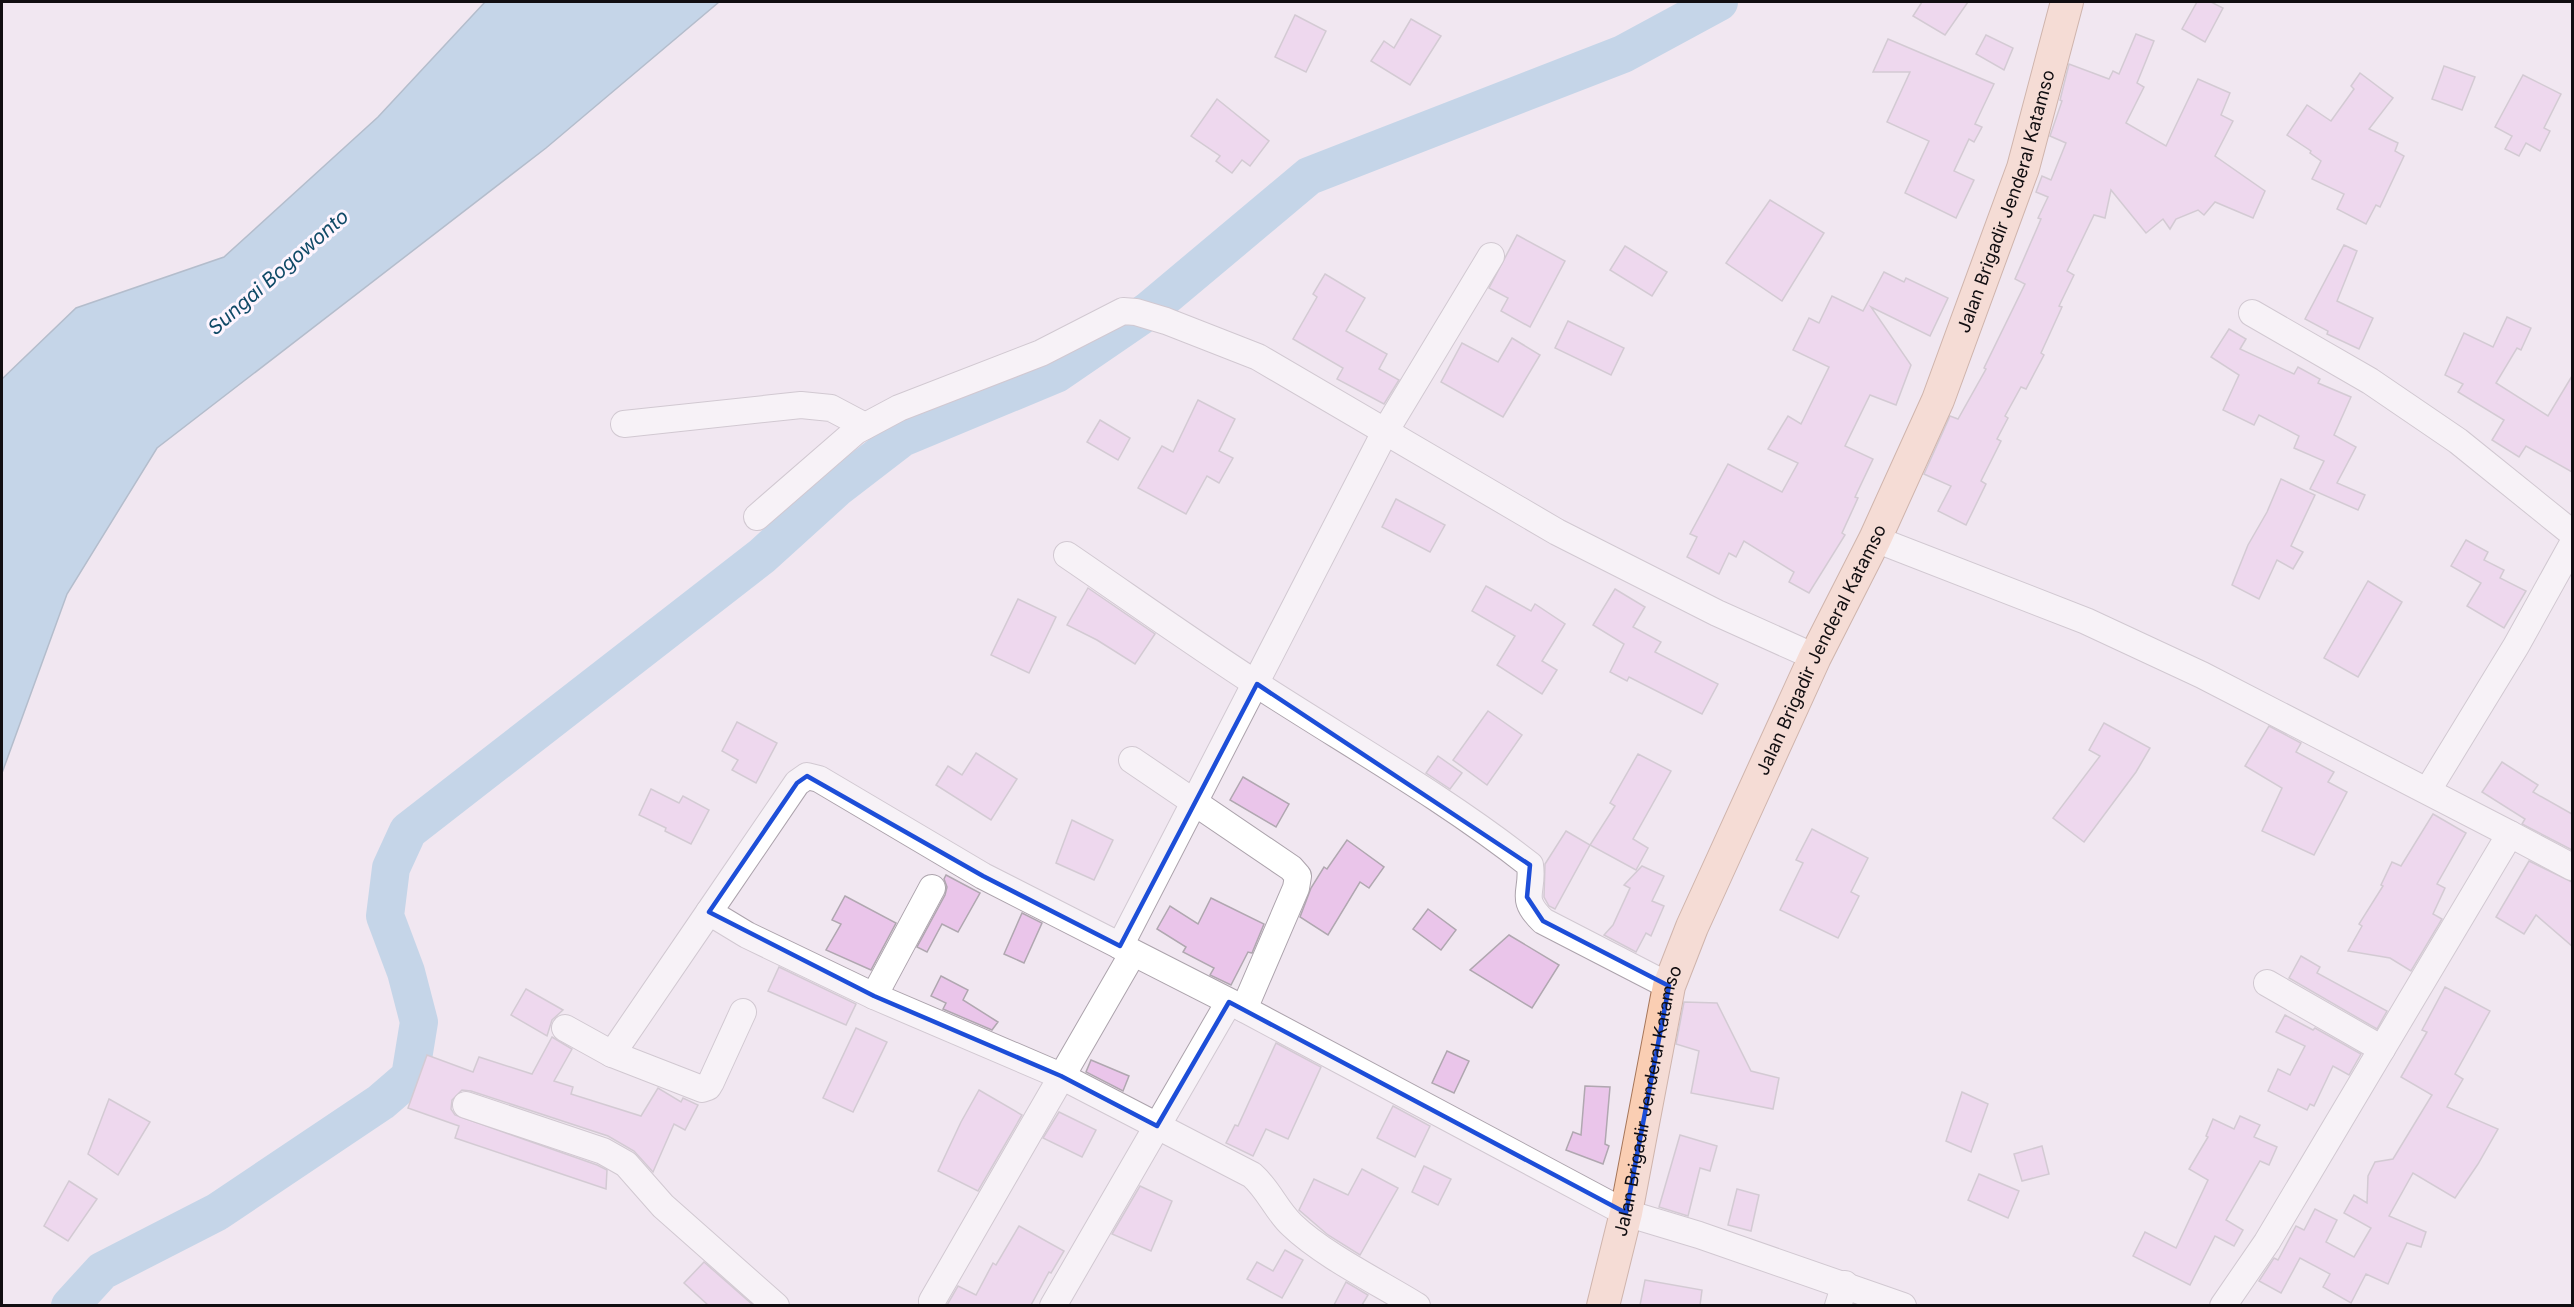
<svg xmlns="http://www.w3.org/2000/svg" width="2574" height="1307" viewBox="0 0 2574 1307" font-family="Inter,sans-serif">
  <style>
    .water { fill: #91bfdd; stroke: #6b8aa0; stroke-width: 1.5 }
    .lines { fill: none; stroke-linecap: round; stroke-linejoin: round }
    .river { stroke: #91bfdd; stroke-width: 38 }
    .building { fill: #eac5ea; stroke: #b0a7b0; stroke-width: 1.5 }
    .minor-casing { stroke: #aca3ac; stroke-width: 28 }
    .major-casing { stroke: #a6765a; stroke-width: 34 }
    .minor { stroke: #fff; stroke-width: 26 }
    .major { stroke: #faceb3; stroke-width: 32 }
    .marked { fill: none; stroke: #1d4ed8; stroke-width: 4.5; stroke-linejoin: round }
    .labels { text-anchor: middle; stroke-width: 6; stroke-linejoin: round; paint-order: stroke }
    .street-label { font-size: 18px; fill: #110e11; stroke: #fef5fe }
    .water-label { font-size: 20px; font-style: italic; fill: #104a67; stroke: #fef5fe }
  </style>
  <rect width="100%" height="100%" fill="#f1e7f1"/>
  <path class="water" d="M485 2H719L546 148 157 448 67 594 2 773V379L76 308 224 257 378 117Z"/>
  <g class="lines">
    <path class="river" d="M70 1306 102 1271 217 1212 381 1102 410 1077 419 1022 406 972 385 916 391 868 408 831 762 556 837 488 902 438 1056 374 1148 311 1309 176 1623 54 1719 2"/>
  </g>
  <g class="building">
    <path d="M1922 2H1968L1945 35 1913 16Z"/>
    <path d="M2197 2H2211L2223 8 2205 42 2182 29Z"/>
    <path d="M1295 15 1326 31 1306 72 1275 57Z"/>
    <path d="M1411 19 1441 36 1410 85 1371 61 1384 41 1394 48Z"/>
    <path d="M2136 34 2154 41 2137 83 2144 87 2126 123 2166 146 2198 79 2230 93 2221 115 2233 121 2215 156 2265 191 2253 218 2215 202 2204 215 2198 210 2176 219 2170 229 2163 219 2146 233 2111 190 2105 218 2094 215 2067 271 2074 275 2059 306 2062 307 2041 353 2044 355 2026 389 2021 387 2005 416 2008 418 1997 439 2001 441 1981 481 1986 484 1966 525 1938 511 1951 486 1924 474 1950 416 1958 419 1986 369 1984 368 2025 284 2015 279 2041 219 2038 218 2048 197 2036 192 2042 176 2051 180 2066 143 2050 136 2062 101 2060 100 2069 64 2109 79 2113 71 2119 74Z"/>
    <path d="M1986 35 2013 48 2004 70 1976 54Z"/>
    <path d="M1888 39 1994 84 1975 124 1982 127 1974 142 1969 139 1954 171 1974 180 1956 218 1905 193 1929 141 1887 122 1910 72H1873Z"/>
    <path d="M2444 66 2475 77 2462 110 2432 99Z"/>
    <path d="M2360 73 2393 98 2369 129 2398 143 2395 151 2404 156 2380 207 2376 205 2366 224 2337 209 2344 194 2312 179 2321 161 2310 153 2311 151 2287 135 2307 105 2331 121 2354 89 2351 86Z"/>
    <path d="M2523 75 2561 94 2544 128 2550 131 2540 151 2526 143 2519 156 2505 149 2512 136 2495 127Z"/>
    <path d="M1217 99 1269 141 1250 166 1242 160 1232 173 1216 161 1220 156 1191 136Z"/>
    <path d="M1770 200 1824 233 1782 301 1726 263Z"/>
    <path d="M1517 235 1565 261 1530 327 1501 311 1508 298 1489 288Z"/>
    <path d="M2344 245 2357 251 2337 301 2373 318 2359 349 2327 334 2328 331 2305 319Z"/>
    <path d="M1625 246 1667 272 1652 296 1610 270Z"/>
    <path d="M1884 272 1904 282 1906 278 1948 298 1930 336 1871 307 1911 365 1896 405 1870 395 1845 446 1873 459 1855 497 1858 498 1842 533 1845 535 1809 593 1789 582 1794 572 1744 541 1736 557 1729 553 1719 574 1687 557 1697 537 1690 534 1728 464 1782 492 1798 463 1768 449 1788 416 1801 424 1829 367 1793 350 1809 318 1819 323 1832 296 1863 311Z"/>
    <path d="M1325 274 1365 298 1346 331 1387 354 1379 369 1399 380 1384 404 1337 379 1343 368 1293 339 1317 297 1313 294Z"/>
    <path d="M2507 317 2531 328 2521 350 2517 348 2496 383 2548 416 2572 376V472L2526 446 2519 457 2492 440 2504 420 2458 392 2463 384 2445 375 2464 333 2493 347Z"/>
    <path d="M1568 321 1624 348 1611 375 1555 348Z"/>
    <path d="M2229 329 2246 339 2240 349 2294 374 2298 367 2320 379 2318 383 2351 397 2334 435 2356 447 2337 483 2365 495 2358 510 2310 489 2324 461 2294 448 2299 436 2259 415 2254 425 2223 410 2239 375 2211 357Z"/>
    <path d="M1512 338 1540 355 1503 417 1441 382 1462 343 1498 362Z"/>
    <path d="M1198 400 1235 419 1219 451 1233 458 1219 483 1207 476 1186 514 1138 488 1162 446 1173 452Z"/>
    <path d="M1100 420 1130 438 1118 460 1087 442Z"/>
    <path d="M2281 479 2315 495 2291 546 2303 552 2293 569 2277 560 2259 599 2232 585 2248 545 2267 512Z"/>
    <path d="M1396 499 1445 525 1430 552 1382 527Z"/>
    <path d="M2466 540 2488 552 2484 560 2504 570 2500 578 2526 591 2504 628 2467 606 2481 583 2451 566Z"/>
    <path d="M2368 581 2402 602 2358 677 2324 658Z"/>
    <path d="M1486 586 1531 611 1535 604 1565 624 1542 661 1557 670 1542 694 1497 665 1515 636 1472 611Z"/>
    <path d="M1088 588 1155 634 1135 664 1097 640 1067 625Z"/>
    <path d="M1615 589 1645 607 1633 627 1661 642 1655 652 1718 684 1702 714 1629 677 1627 681 1610 672 1624 644 1593 625Z"/>
    <path d="M1018 599 1056 617 1029 673 991 655Z"/>
    <path d="M1488 711 1522 735 1487 785 1453 760Z"/>
    <path d="M737 722 777 743 756 783 732 770 738 760 722 751Z"/>
    <path d="M2104 723 2150 748 2136 772 2084 842 2053 818 2100 756 2089 750Z"/>
    <path d="M2269 726 2301 743 2296 752 2334 772 2328 782 2347 792 2314 855 2262 831 2282 788 2245 766Z"/>
    <path d="M976 753 1017 779 991 820 936 785 948 766 962 775Z"/>
    <path d="M1638 754 1671 771 1633 839 1648 848 1636 870 1590 845 1615 806 1610 803Z"/>
    <path d="M1438 756 1462 773 1450 789 1426 773Z"/>
    <path d="M2502 762 2538 785 2533 792 2572 814V850L2522 824 2525 819 2482 792Z"/>
    <path d="M1243 777 1289 804 1276 827 1230 800Z"/>
    <path d="M651 789 679 803 683 796 709 810 691 844 665 831 666 828 639 815Z"/>
    <path d="M2433 814 2466 833 2437 884 2445 888 2433 914 2442 919 2411 971 2390 958 2348 951 2362 926 2359 924 2383 886 2381 885 2392 862 2401 866Z"/>
    <path d="M1072 820 1113 840 1094 880 1056 863Z"/>
    <path d="M1812 829 1868 858 1851 892 1859 896 1838 938 1780 910 1803 863 1796 860Z"/>
    <path d="M1566 831 1590 845 1555 909 1549 906 1544 897 1545 864Z"/>
    <path d="M1347 840 1384 867 1369 888 1360 882 1328 935 1300 917 1311 888 1324 867 1327 869Z"/>
    <path d="M2529 861 2572 882V946L2536 915 2524 934 2496 917Z"/>
    <path d="M1642 866 1664 876 1652 901 1664 906 1651 936 1646 933 1636 952 1604 935 1613 925 1630 888 1624 885Z"/>
    <path d="M946 875 980 893 958 932 942 924 927 952 917 947 945 895 947 887 944 879Z"/>
    <path d="M845 896 896 923 871 970 826 950 841 924 832 920Z"/>
    <path d="M1211 898 1264 924 1252 953 1248 952 1231 985 1210 975 1214 968 1183 952 1186 947 1157 929 1170 906 1198 924Z"/>
    <path d="M1428 909 1456 930 1441 950 1413 929Z"/>
    <path d="M1022 913 1042 923 1024 963 1004 954Z"/>
    <path d="M1509 935 1559 965 1532 1008 1470 970Z"/>
    <path d="M2301 956 2320 967 2317 973 2387 1011 2377 1029 2289 978Z"/>
    <path d="M779 967 856 1004 846 1025 768 991Z"/>
    <path d="M941 976 968 990 963 1000 998 1022 992 1030 943 1009 946 1003 931 996Z"/>
    <path d="M2445 987 2490 1011 2455 1074 2463 1079 2447 1107 2498 1129 2478 1164 2455 1198 2413 1173 2389 1216 2426 1232 2421 1247 2407 1243 2388 1284 2366 1274 2351 1303 2323 1287 2330 1274 2300 1258 2281 1293 2259 1281 2274 1258 2278 1260 2296 1226 2304 1230 2315 1209 2337 1220 2326 1242 2354 1257 2371 1228 2344 1213 2354 1195 2367 1203 2368 1176 2375 1162 2393 1159 2432 1095 2401 1077 2427 1032 2422 1030Z"/>
    <path d="M526 989 563 1010 552 1020 547 1036 511 1015Z"/>
    <path d="M1684 1002 1717 1003 1751 1071 1779 1078 1773 1109 1691 1093 1699 1051 1676 1044Z"/>
    <path d="M2285 1015 2313 1030 2315 1028 2361 1054 2349 1075 2333 1066 2314 1106 2310 1104 2307 1110 2268 1091 2278 1069 2290 1075 2305 1046 2276 1032Z"/>
    <path d="M856 1028 887 1042 853 1112 823 1098Z"/>
    <path d="M552 1037 572 1049 554 1081 573 1087 571 1094 641 1116 658 1088 681 1102 683 1098 698 1105 685 1130 674 1124 653 1172 634 1151 608 1136 471 1091 462 1090 452 1100 451 1109 455 1115 597 1165 607 1170 606 1189 455 1138 459 1126 408 1108 427 1055 473 1072 479 1057 532 1074Z"/>
    <path d="M1276 1043 1321 1067 1288 1139 1266 1129 1253 1156 1226 1143 1235 1125 1238 1126Z"/>
    <path d="M1447 1051 1469 1061 1454 1093 1432 1083Z"/>
    <path d="M1091 1060 1129 1076 1123 1091 1086 1072Z"/>
    <path d="M1585 1086 1610 1087 1605 1144 1609 1146 1603 1164 1566 1150 1573 1132 1581 1135Z"/>
    <path d="M979 1090 1022 1115 978 1191 938 1171 961 1122Z"/>
    <path d="M1962 1092 1988 1104 1971 1152 1946 1141Z"/>
    <path d="M109 1099 150 1122 118 1175 88 1154Z"/>
    <path d="M1393 1106 1430 1126 1415 1157 1377 1138Z"/>
    <path d="M1059 1112 1096 1130 1082 1157 1043 1138Z"/>
    <path d="M2240 1116 2260 1125 2254 1137 2277 1147 2269 1165 2260 1161 2226 1220 2243 1230 2234 1246 2215 1236 2190 1285 2133 1256 2145 1232 2176 1248 2208 1180 2189 1169 2208 1137 2206 1136 2213 1119 2234 1129Z"/>
    <path d="M1680 1135 1717 1146 1710 1171 1700 1168 1688 1216 1659 1207Z"/>
    <path d="M2042 1146 2049 1174 2022 1181 2014 1154Z"/>
    <path d="M1424 1166 1451 1179 1438 1205 1412 1192Z"/>
    <path d="M1362 1169 1398 1188 1360 1255 1328 1235 1299 1210 1314 1179 1348 1195Z"/>
    <path d="M1979 1174 2019 1191 2008 1218 1968 1200Z"/>
    <path d="M69 1181 97 1199 68 1241 44 1226Z"/>
    <path d="M1140 1186 1172 1201 1151 1251 1112 1234Z"/>
    <path d="M1737 1189 1759 1195 1751 1231 1728 1225Z"/>
    <path d="M1019 1226 1064 1251 1051 1273 1049 1272 1031 1305H947L958 1286 976 1295 993 1263 996 1265Z"/>
    <path d="M1285 1250 1303 1260 1282 1298 1247 1279 1257 1262 1273 1271Z"/>
    <path d="M704 1262 753 1305H708L684 1283Z"/>
    <path d="M1645 1280 1702 1290 1700 1305H1640Z"/>
    <path d="M1346 1282 1368 1295 1362 1305H1334Z"/>
  </g>
  <g class="lines">
    <defs>
      <g id="minor">
        <path d="M2252 313 2370 381 2458 441 2572 533"/>
        <path d="M624 424 801 405 831 408 865 426"/>
        <path d="M757 517 856 431 899 408 1041 353 1123 311 1136 312 1166 321 1258 357 1557 532 1717 613 1815 657"/>
        <path d="M1875 539 2086 621 2202 675 2510 834 2267 1242 2223 1306"/>
        <path d="M1067 555C1130 598 1193 643 1258 685 1349 744 1445 798 1530 865 1534 893 1518 897 1543 921L1669 986"/>
        <path d="M1132 760 1291 868 1298 876 1296 888 1244 1009"/>
        <path d="M2428 790 2516 646 2572 545"/>
        <path d="M2510 834 2572 867"/>
        <path d="M709 912 612 1054 702 1089 708 1087 711 1082 743 1012"/>
        <path d="M1120 946 1386 430 1491 256"/>
        <path d="M2267 983 2382 1049"/>
        <path d="M874 996 932 888"/>
        <path d="M565 1028 612 1054"/>
        <path d="M466 1105 603 1151 626 1164 663 1206 776 1306"/>
        <path d="M932 1301 1133 953"/>
        <path d="M1053 1306 1229 1002"/>
        <path d="M1417 1306C1380 1283 1323 1255 1292 1225 1276 1210 1269 1190 1252 1175L1061 1076 874 996 747 935 709 912 797 783 807 776 819 779 983 876 1244 1009 1626 1213 1699 1235 1903 1306"/>
        <path d="M1838 1306 1845 1284"/>
      </g>
      <g id="major">
        <path id="s1" d="M1603 1306 1626 1213 1669 986 1692 927 1815 657 1875 539 1938 400 2023 168 2067 2"/>
      </g>
    </defs>
    <use href="#minor" class="minor-casing"/>
    <use href="#major" class="major-casing"/>
    <use href="#minor" class="minor"/>
    <use href="#major" class="major"/>
  </g>
  <path d="M0 0H2574V1307H0ZM1257 684 1530 865 1527 897 1543 921 1669 986 1626 1213 1229 1002 1157 1126 1061 1076 874 996 709 912 797 783 807 776 983 876 1120 946Z" fill="#f1e7f1" fill-opacity=".55" fill-rule="evenodd"/>
  <path class="marked" d="M1257 684 1530 865 1527 897 1543 921 1669 986 1626 1213 1229 1002 1157 1126 1061 1076 874 996 709 912 797 783 807 776 983 876 1120 946Z"/>
  <g class="labels">
    <g class="street-label">
      <text dy="6" stroke="none"><textPath href="#s1" startOffset="1182">Jalan Brigadir Jenderal Katamso</textPath></text>
      <text dy="6" stroke="none"><textPath href="#s1" startOffset="696">Jalan Brigadir Jenderal Katamso</textPath></text>
      <text dy="6" stroke="none"><textPath href="#s1" startOffset="210">Jalan Brigadir Jenderal Katamso</textPath></text>
    </g>
    <g class="water-label">
      <text transform="translate(278 272) rotate(-41)" y="7">Sungai Bogowonto</text>
    </g>
  </g>
  <rect width="2574" height="1307" fill="none" stroke="#110e11" stroke-width="6"/>
</svg>
